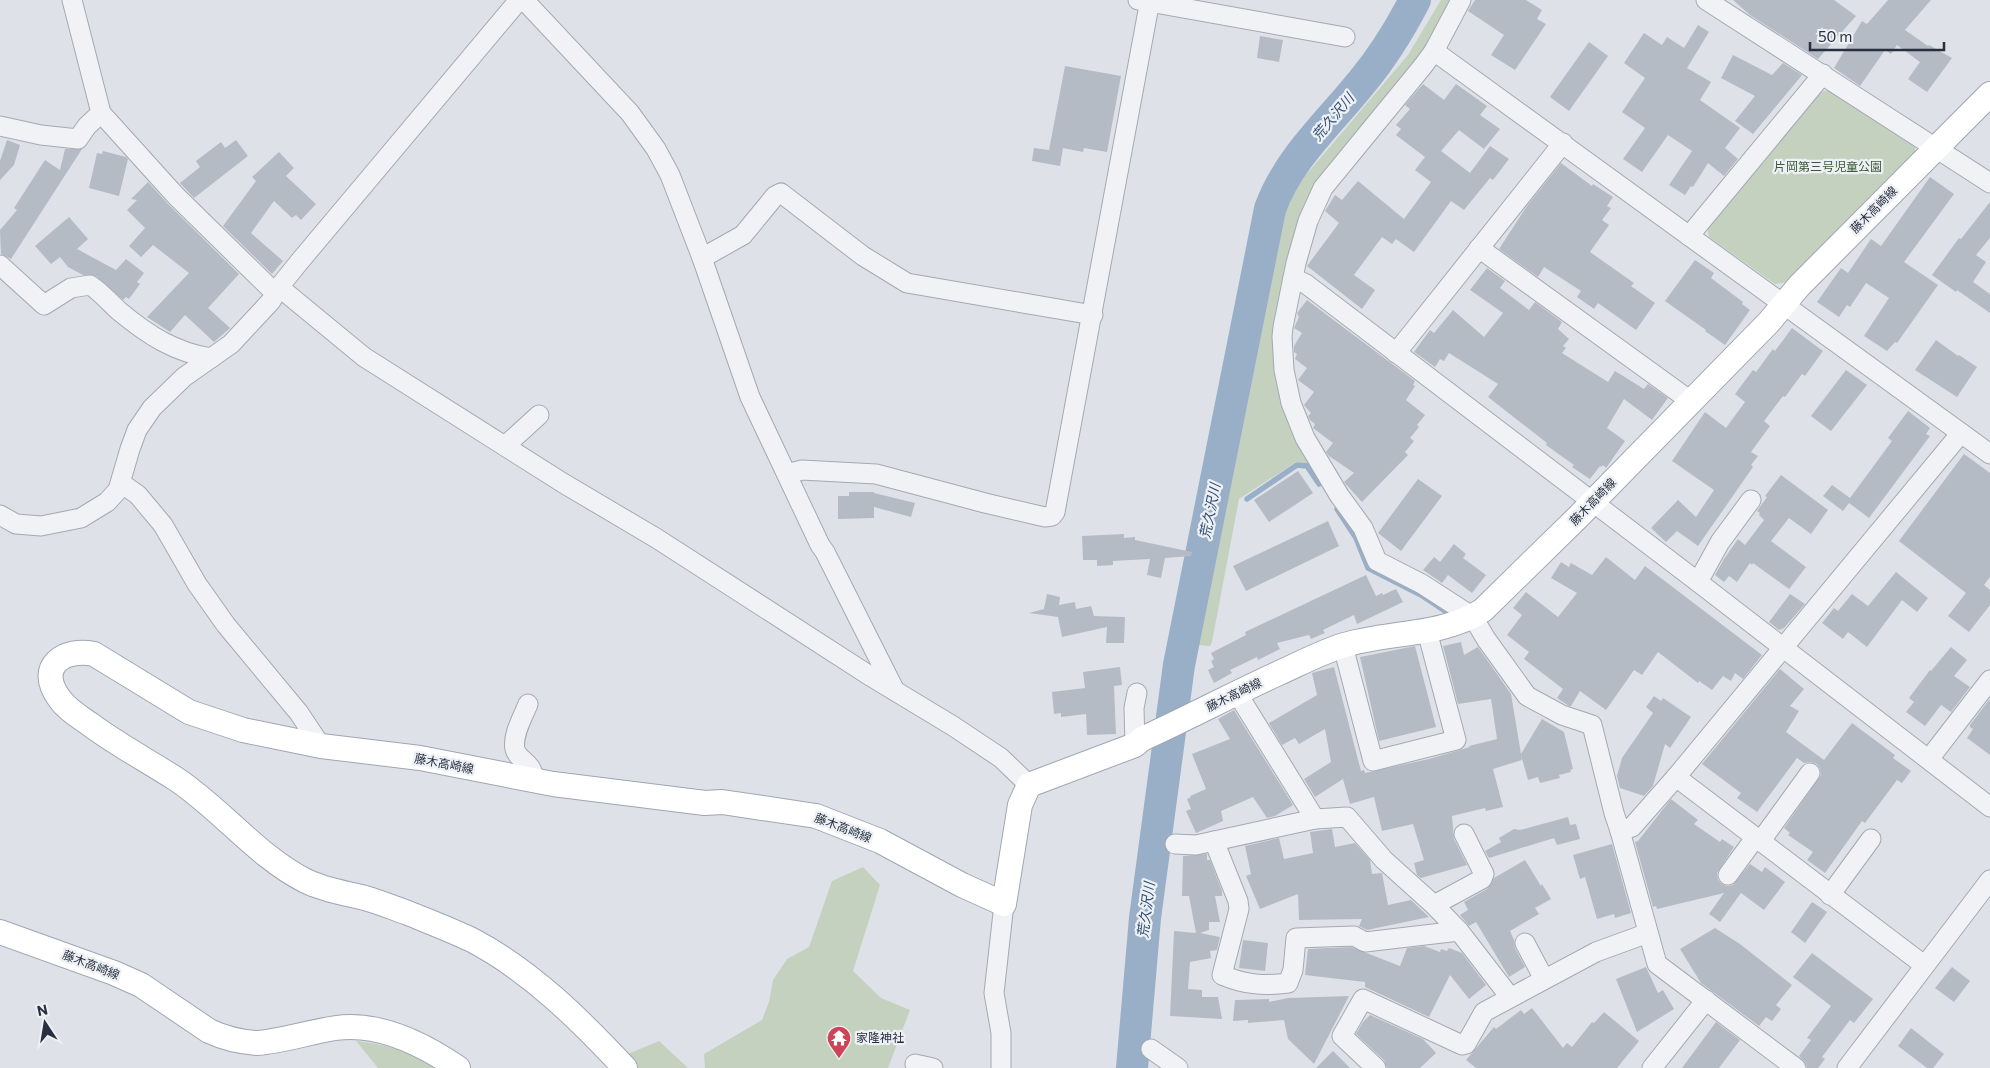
<svg xmlns="http://www.w3.org/2000/svg" width="1990" height="1068" viewBox="0 0 1990 1068" font-family="Commissioner,'Noto Sans JP',sans-serif">
  <style>
    .green { fill: #c4d1bf }
    .lines { fill: none; stroke-linecap: round; stroke-linejoin: round }
    .stream { stroke: #99afc7; stroke-width: 5.5 }
    .river { stroke: #99afc7; stroke-width: 32 }
    .building { fill: #b5bbc4 }
    .minor-casing { stroke: #a4a9b2; stroke-width: 21 }
    .major-casing { stroke: #9ea6b3; stroke-width: 26 }
    .minor { stroke: #f1f2f6; stroke-width: 19 }
    .major { stroke: #fff; stroke-width: 24 }
    .labels { text-anchor: middle; stroke-width: 4.5; stroke-linejoin: round; paint-order: stroke }
    .park-label { font-size: 12px; fill: #3b5a35; stroke: #edf1f5 }
    .street-label { font-size: 12px; fill: #282f3e; stroke: #edf1f5 }
    .poi-label { font-size: 12px; fill: #282f3e; stroke: #edf1f5; text-anchor: start }
    .water-label { font-size: 14px; font-style: italic; fill: #324e71; stroke: #edf1f5 }
  </style>
  <rect width="100%" height="100%" fill="#dee2e8"/>
  <g class="green">
    <path d="M1441 0H1453L1420 58 1346 148 1286 275 1295 437 1312 467 1303 463 1296 462 1239 499 1212 642 1210 646 1198 645 1195 665 1192 664 1256 348 1267 280 1286 205 1305 176 1408 55Z"/>
    <path d="M1830 90 1915 144V156L1790 282 1775 284 1709 237 1707 227 1819 92Z"/>
    <path d="M863 867 880 885 853 971 881 998 910 1010 888 1068H705L704 1054 762 1020 769 1002 773 980 787 959 809 947 832 881Z"/>
    <path d="M356 1041C384 1044 412 1051 435 1068H378Z"/>
    <path d="M659 1041 688 1068H631L623 1056Z"/>
  </g>
  <g class="lines">
    <g class="stream">
      <path d="M1247 499 1297 465 1307 466 1319 484"/>
      <path d="M1337 509 1356 538 1368 568 1421 595 1448 613"/>
    </g>
    <path class="river" d="M1132 1068 1145 918 1179 665 1270 209C1288 159 1329 123 1361 83 1383 57 1400 29 1415 0"/>
  </g>
  <g class="building">
    <path d="M1475 0H1526L1542 10 1537 19 1546 24 1515 70 1491 55 1504 35 1468 11Z"/>
    <path d="M1733 0H1834L1856 16 1818 59 1750 15Z"/>
    <path d="M1888 0H1931L1905 30 1928 46 1929 45 1952 58 1927 92 1908 79 1920 62 1897 45 1891 54 1885 50 1860 86 1834 68 1862 21 1867 24Z"/>
    <path d="M1698 25 1709 32 1687 68 1711 82 1700 100 1740 128 1725 148 1738 159 1724 176 1708 163 1693 187 1691 186 1685 195 1669 185 1692 151 1668 135 1642 172 1623 159 1645 128 1622 112 1645 78 1624 63 1644 33 1662 45 1667 37 1684 48Z"/>
    <path d="M1260 36 1283 40 1279 62 1257 58Z"/>
    <path d="M1589 42 1608 56 1569 111 1550 97Z"/>
    <path d="M1733 55 1772 75 1783 63 1802 75 1753 134 1735 121 1755 96 1721 78Z"/>
    <path d="M1065 66 1121 76 1107 152 1084 148 1083 152 1063 148 1060 166 1032 161 1034 148 1049 150Z"/>
    <path d="M1423 84 1444 100 1456 84 1487 106 1480 115 1500 129 1484 149 1459 130 1441 151 1470 173 1490 146 1509 159 1493 180 1490 178 1464 210 1451 201 1414 252 1396 239 1392 244 1382 237 1354 275 1375 290 1362 309 1307 266 1339 223 1325 211 1335 195 1342 200 1358 181 1404 219 1431 182 1415 170 1425 157 1396 135 1401 129 1396 125 1410 109 1405 105Z"/>
    <path d="M7 140 20 145 14 165 0 180V161Z"/>
    <path d="M236 140 248 156 194 198 180 183 200 167 196 161 221 142 225 148Z"/>
    <path d="M65 149H82L11 259 1 254 0 230 17 210 14 208 45 160 60 170Z"/>
    <path d="M103 151 126 157 128 159 119 196 89 188 97 153 102 154Z"/>
    <path d="M279 152 294 168 286 176 316 204 301 220 296 215 292 218 274 201 251 233 283 261 272 274 223 226 256 181 252 177Z"/>
    <path d="M1561 163 1592 186 1593 184 1613 197 1607 206 1611 208 1602 220 1609 225 1590 252 1634 283 1631 286 1655 303 1636 330 1598 303 1594 309 1577 297 1581 291 1544 267 1538 277 1499 249 1527 206Z"/>
    <path d="M1930 177 1954 194 1904 262 1938 285 1897 343 1895 342 1887 351 1864 336 1889 298 1866 283 1850 307 1847 305 1839 317 1817 302 1841 268 1848 273 1871 239 1881 246Z"/>
    <path d="M148 182 168 204 239 274 208 308 230 328 214 342 185 315 170 332 147 317 189 273 153 245 141 257 129 246 145 228 127 210 137 200 131 199Z"/>
    <path d="M1990 202V238L1976 255 1986 262 1973 282 1990 294V313L1957 290 1956 292 1932 275 1959 238 1961 239Z"/>
    <path d="M69 217 88 239 77 249 116 270 126 259 144 273 137 282 140 284 129 299 126 297 123 300 96 276 83 275 68 267 60 257 51 264 35 246Z"/>
    <path d="M1695 260 1714 273 1711 278 1743 302 1742 304 1750 310 1725 345 1705 331 1706 330 1665 301Z"/>
    <path d="M1487 268 1505 281 1500 288 1529 310 1535 302 1562 322 1558 329 1569 339 1563 346 1566 348 1562 353 1608 382 1615 371 1644 389 1648 384 1668 398 1652 420 1624 399 1607 428 1625 441 1606 468 1603 465 1601 467 1600 466 1590 479 1572 467 1574 465 1546 445 1547 443 1488 397 1498 384 1449 353 1444 361 1440 359 1435 367 1414 352 1430 330 1434 333 1453 310 1484 337 1503 313 1470 290Z"/>
    <path d="M1307 300 1415 381 1413 385 1415 386 1406 400 1425 415 1417 425 1419 427 1410 438 1414 441 1405 452 1408 455 1362 502 1344 482 1354 473 1329 456 1326 452 1333 443 1313 428 1315 424 1310 420 1308 416 1311 413 1304 405 1314 392 1298 380 1307 368 1295 359 1297 354 1294 352V346L1302 333 1294 328 1299 317 1297 313Z"/>
    <path d="M1792 328 1823 351 1805 376 1802 374 1785 397 1783 396 1764 421 1770 426 1751 452 1758 456 1751 465 1753 467 1698 546 1677 531 1666 542 1651 528 1678 500 1696 517 1714 490 1672 461 1705 412 1726 428 1745 402 1735 394 1753 370 1756 372 1773 349 1775 351Z"/>
    <path d="M1936 340 1958 356 1959 355 1977 367 1957 397 1915 370Z"/>
    <path d="M1846 370 1867 385 1831 431 1811 416Z"/>
    <path d="M1908 411 1930 428 1926 434 1930 436 1869 518 1849 503 1843 511 1823 496 1832 485 1850 498 1892 441 1888 438Z"/>
    <path d="M1964 454 1990 473V577L1984 585 1990 590V605L1969 632 1948 616 1966 593 1899 541Z"/>
    <path d="M1298 471 1313 493 1269 522 1254 500Z"/>
    <path d="M1781 475 1828 510 1811 534 1789 518 1771 541 1806 567 1789 589 1753 563 1752 565 1750 563 1737 582 1729 576 1724 582 1715 575 1724 559 1738 539 1745 545 1764 520 1759 515 1760 513 1757 511 1767 497 1765 496Z"/>
    <path d="M1418 479 1442 496 1401 551 1378 533Z"/>
    <path d="M849 492H874V493L915 503 911 517 874 507V518L838 519V496H849Z"/>
    <path d="M1328 521 1339 546 1246 591 1233 566Z"/>
    <path d="M1124 534V538L1135 537V540L1192 552 1191 556 1165 558 1161 578 1147 575 1150 559 1113 561V565L1097 566V560H1083L1082 536Z"/>
    <path d="M1454 544 1466 554 1463 558 1486 575 1472 593 1448 575 1442 583 1423 570 1434 557 1440 562Z"/>
    <path d="M1606 557 1635 580 1645 566 1762 655 1743 679 1735 673 1731 681 1723 676 1712 690 1699 681 1698 683 1658 652 1642 675 1634 670 1606 710 1580 691 1571 706H1569L1557 698 1563 689 1524 659 1529 652 1507 635 1522 615 1513 608 1526 592 1558 617 1577 593 1551 578 1561 562 1569 567 1571 563 1592 575Z"/>
    <path d="M1896 572 1928 598 1917 612 1902 600 1867 647 1848 632 1843 639 1822 623 1834 608 1838 611 1852 594 1868 606Z"/>
    <path d="M1366 575 1376 596 1382 593 1383 595 1396 589 1403 602 1357 624 1354 615 1323 630 1325 633 1311 639 1309 635 1277 643 1280 649 1258 660 1257 657 1230 670 1232 673 1214 683 1208 670 1214 667 1211 661 1214 659 1211 653 1246 635 1245 632Z"/>
    <path d="M1047 594 1060 597 1059 605 1075 602 1076 609 1091 606 1094 616 1125 617 1124 643H1106L1107 627 1062 637 1058 617 1029 613 1044 609Z"/>
    <path d="M1790 594 1805 604 1784 628 1779 630 1769 622Z"/>
    <path d="M1461 642 1464 655 1478 647 1511 694 1521 754 1542 719 1564 732 1573 769 1570 770 1571 772 1559 775 1560 778 1540 783 1538 777 1528 780 1521 755 1522 760 1493 769 1503 807 1486 811 1485 808 1452 816 1454 839 1467 865 1421 878 1417 875 1414 863 1424 860 1413 824 1382 831 1374 797 1350 804 1343 779 1315 797 1304 779 1331 762 1325 729 1299 744 1295 738 1282 745 1269 723 1317 695 1312 673 1334 667 1361 771 1364 770 1365 773 1429 759 1470 747 1469 746 1497 739 1491 699 1458 704 1443 646Z"/>
    <path d="M1415 646 1436 727 1379 741 1360 657Z"/>
    <path d="M1951 647 1967 660 1954 676 1970 687 1951 712 1941 705 1925 726 1906 712 1914 702 1909 698 1930 670 1931 671Z"/>
    <path d="M1120 667 1122 685 1114 686 1116 734 1087 735 1086 714 1061 717V713L1054 714 1052 692 1085 688 1083 672Z"/>
    <path d="M1780 669 1804 689 1790 706 1799 711 1786 732 1824 760 1852 723 1895 755 1893 758 1911 771 1902 783 1897 780 1865 823 1862 821 1825 873 1807 860 1813 852 1788 835 1790 833 1784 828 1821 775 1820 769 1817 764 1811 762 1804 763 1797 758 1757 812 1737 798 1741 793 1702 764Z"/>
    <path d="M1654 696 1661 701 1663 698 1691 717 1670 748 1665 744 1653 786 1644 796 1620 788 1617 776 1622 758 1653 713 1646 707Z"/>
    <path d="M1989 700 1990 701V755L1967 738 1973 729 1970 727V725Z"/>
    <path d="M1234 710 1293 805 1275 816 1267 818 1253 797 1221 811 1223 821 1196 833 1186 811 1191 809 1187 799 1191 797 1190 796 1206 789 1192 754 1230 739 1218 719Z"/>
    <path d="M1671 799 1698 820 1694 824 1720 842 1722 839 1734 847 1717 873 1718 880 1722 884 1727 886 1733 885 1750 864 1762 872 1765 867 1785 882 1764 910 1741 893 1720 922 1709 914 1724 893 1657 909 1656 906 1653 907 1635 842 1638 841Z"/>
    <path d="M1568 817 1570 825 1576 824 1580 839 1557 845 1554 838 1489 858 1485 851 1501 842 1499 838 1514 829 1520 830Z"/>
    <path d="M1332 829 1335 847 1355 843 1370 860 1372 874 1382 873 1388 905 1411 900 1429 917 1367 930 1359 926 1362 919 1299 920 1298 894 1260 909 1246 876 1251 874 1245 846 1279 838 1284 859 1313 853 1310 832Z"/>
    <path d="M1612 844 1631 913 1615 918 1614 914 1597 919 1585 877 1580 879 1573 855Z"/>
    <path d="M1207 854V860H1210L1222 891V896H1215L1220 922H1209V930L1200 933 1220 937 1217 950 1210 951 1211 958 1190 962 1188 989 1202 990V997H1218L1222 1019 1170 1016 1174 931 1196 933 1189 896H1182L1183 856Z"/>
    <path d="M1525 860 1541 886 1542 884 1551 899 1535 908 1539 914 1510 931 1514 940 1515 948 1525 967 1509 977 1476 922 1469 926 1460 915 1468 910 1464 902 1487 889 1494 878Z"/>
    <path d="M1812 902 1827 912 1805 943 1791 932Z"/>
    <path d="M1715 928 1740 944 1792 985 1776 1005 1781 1009 1772 1021 1766 1017 1759 1026 1701 983 1680 949Z"/>
    <path d="M1243 940 1268 943 1265 971 1239 968Z"/>
    <path d="M1424 946 1440 952 1441 949 1447 951 1449 948 1462 953 1486 985 1469 999 1450 975 1429 1017 1365 987V982L1305 975 1308 949 1351 947 1400 966 1407 948Z"/>
    <path d="M1812 953 1873 999 1854 1023 1850 1020 1822 1057 1825 1059 1818 1068H1807L1806 1063 1799 1056 1811 1040 1807 1038 1831 1006 1793 977Z"/>
    <path d="M1646 967 1658 993 1663 990 1674 1009 1637 1032 1616 979Z"/>
    <path d="M1952 967 1970 981 1954 1002 1935 988Z"/>
    <path d="M1349 996 1314 1064 1288 1039 1284 1020 1248 1023V1020L1233 1021 1235 1000 1269 999V1002L1288 998Z"/>
    <path d="M1532 1008 1563 1048 1567 1043 1572 1047 1592 1022 1594 1023 1604 1012 1639 1041 1617 1068H1476L1466 1060 1494 1027 1496 1029 1521 1010 1524 1014Z"/>
    <path d="M1370 1015 1423 1039 1436 1053 1420 1068H1387L1384 1060 1356 1034 1363 1022Z"/>
    <path d="M1716 1022 1740 1040 1719 1068H1682Z"/>
    <path d="M1911 1028 1944 1054 1933 1068H1927L1898 1046Z"/>
    <path d="M1333 1051 1350 1068H1316Z"/>
  </g>
  <g class="lines">
    <defs>
      <g id="minor">
        <path d="M72 0 101 113 176 196 275 293"/>
        <path d="M524 0 630 113 656 149 670 175 702 258 750 397 820 545 825 552 895 691"/>
        <path d="M1138 0 1345 37"/>
        <path d="M1461 0 1434 51 1423 66 1323 188 1308 221 1296 263 1283 327 1282 337 1284 370 1291 403 1305 438 1339 495 1363 528 1377 561 1422 584 1473 617 1486 639 1527 696 1562 715 1592 725 1614 813 1620 831 1657 964 1796 1068"/>
        <path d="M1706 0 1990 183"/>
        <path d="M1434 51 1990 454"/>
        <path d="M0 126 41 135 78 139 87 126 101 113"/>
        <path d="M1689 236 1823 74"/>
        <path d="M1479 248 1692 402"/>
        <path d="M702 258 743 235 775 196 781 193 863 256 907 283 1093 315"/>
        <path d="M0 265 44 305 71 288 90 285C101 292 109 302 119 311 148 335 174 352 211 358"/>
        <path d="M1293 278 1306 284 1698 582 1990 807"/>
        <path d="M279 287 364 357 563 483 656 538 867 674 953 726 1001 758 1029 785"/>
        <path d="M1396 353 1563 143"/>
        <path d="M505 446 539 415"/>
        <path d="M787 474 802 470 876 474 985 503 1045 517 1052 516 1055 512 1150 0"/>
        <path d="M121 483 138 495 163 525 197 584 226 625 299 713 321 746"/>
        <path d="M0 515 16 524 41 526 81 518 107 502 118 490 130 449 137 430 152 408 184 377 231 344 271 301 279 287 300 261 519 0"/>
        <path d="M1698 582 1720 542 1751 500"/>
        <path d="M1343 646 1373 761 1456 740 1427 631"/>
        <path d="M1237 693 1315 819"/>
        <path d="M528 704C523 717 512 735 515 749 518 762 533 760 534 781"/>
        <path d="M1135 745 1134 708 1137 693"/>
        <path d="M1929 759 1990 680"/>
        <path d="M1676 777 1924 965"/>
        <path d="M1620 831 1632 827 1676 777 1961 433"/>
        <path d="M1214 841 1238 901 1239 909 1222 975C1245 985 1265 986 1288 983L1293 970 1296 938 1354 936 1365 942 1459 931"/>
        <path d="M1760 842 1810 773"/>
        <path d="M1175 844 1196 845 1315 819 1347 817 1384 860 1434 905 1459 931 1510 997"/>
        <path d="M1728 875 1755 838"/>
        <path d="M1830 895 1871 839"/>
        <path d="M1434 905 1482 879 1484 874 1464 834"/>
        <path d="M1525 943 1544 979"/>
        <path d="M1151 1049 1178 1068"/>
        <path d="M915 1064 933 1068"/>
        <path d="M1001 1068V1033L994 993 1004 904"/>
        <path d="M1376 1068 1342 1036 1363 999 1462 1045 1466 1044 1484 1012 1596 952 1648 933"/>
        <path d="M1652 1068 1706 1000"/>
        <path d="M1847 1068 1990 880"/>
      </g>
      <g id="major">
        <path d="M0 932 114 973 141 985 209 1031C224 1038 240 1042 257 1043 283 1041 309 1032 336 1028 379 1022 423 1044 458 1068"/>
        <path d="M625 1068C580 1020 531 971 472 940 451 930 430 922 408 913 394 908 379 902 365 898 345 893 324 890 306 881 259 858 220 808 176 779 148 761 118 745 91 725 80 717 67 710 59 698 36 666 64 648 94 654L189 712 243 730 321 746 420 758 553 784 705 803 722 802 816 816 880 841 962 885 1004 904 1020 805 1029 785 1135 745 1142 739C1188 718 1233 694 1279 673 1299 664 1320 653 1341 646 1387 631 1442 637 1483 610L1577 518 1769 322 1799 286 1990 94"/>
      </g>
    </defs>
    <use href="#minor" class="minor-casing"/>
    <use href="#major" class="major-casing"/>
    <use href="#minor" class="minor"/>
    <use href="#major" class="major"/>
  </g>
  <defs>
    <symbol id="temple-pin" viewBox="-11 -11 22 30"><path d="M0 17L-7.5 6A9.5 9.5 0 1 1 7.5 6Z" fill="#cc4457" stroke="#edf1f5"/><path d="M0-6L5-2H3V0L6.5 2.5H4V6H1.5V3h-3V6H-4V2.5H-6.5L-3 0V-2H-5Z" fill="#fff"/></symbol>
  </defs>
  <g fill-rule="evenodd">
    <use href="#temple-pin" x="825" y="1024" width="28" height="38"/>
  </g>
  <g class="labels">
    <g class="park-label">
      <text x="1828" y="171">片岡第三号児童公園</text>
    </g>
    <g class="street-label">
      <text transform="translate(1874 210) rotate(-45)" y="4">藤木高崎線</text>
      <text transform="translate(1593 502) rotate(-46)" y="4">藤木高崎線</text>
      <text transform="translate(1234 695) rotate(-26)" y="4">藤木高崎線</text>
      <text transform="translate(444 764) rotate(11)" y="4">藤木高崎線</text>
      <text transform="translate(843 828) rotate(21)" y="4">藤木高崎線</text>
      <text transform="translate(91 965) rotate(21)" y="4">藤木高崎線</text>
    </g>
    <g class="poi-label">
      <text x="856" y="1042">家隆神社</text>
    </g>
    <g class="water-label">
      <text transform="translate(1333 117) rotate(-50)" y="5">荒久沢川</text>
      <text transform="translate(1210 511) rotate(-79)" y="5">荒久沢川</text>
      <text transform="translate(1146 910) rotate(-83)" y="5">荒久沢川</text>
    </g>
  </g>
  <g transform="translate(45 1023) rotate(348)" stroke="#edf1f5" stroke-width="4" paint-order="stroke">
  <path d="M0-4L9 19L0 12L-9 19Z" fill="#282f3e"/>
  <text y="-8" font-size="14" font-weight="bold" text-anchor="middle" fill="#282f3e">N</text>
  </g>
  <path d="M1810 42v8h134v-8" fill="none" stroke="#282f3e" stroke-width="2.5"/>
  <text x="1818" y="42" font-size="15" fill="#282f3e" stroke="#edf1f5" stroke-width="4" paint-order="stroke">50 m</text>
</svg>
